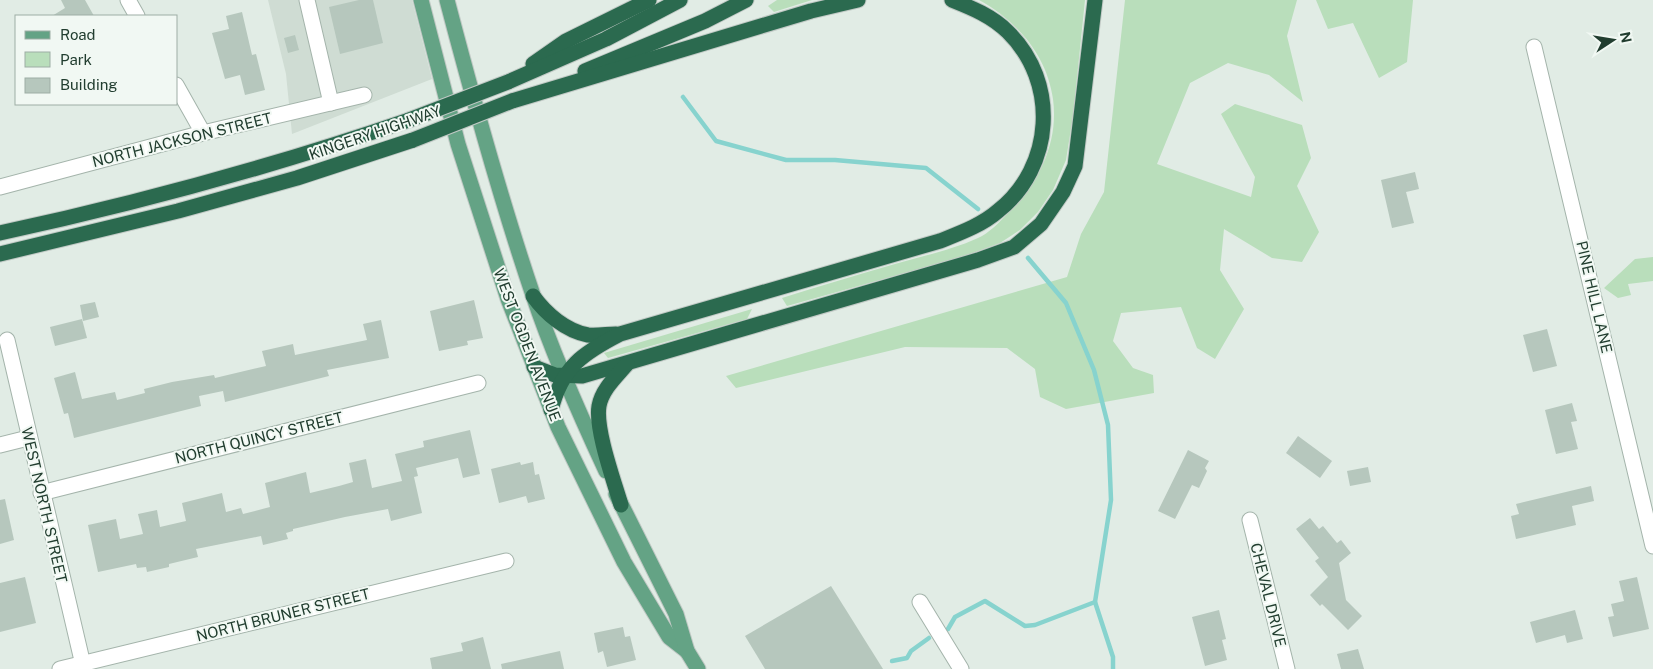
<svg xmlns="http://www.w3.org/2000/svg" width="1653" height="669" viewBox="0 0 1653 669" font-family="'Public Sans',sans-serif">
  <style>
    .built { fill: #cfdcd3 }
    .green { fill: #b9debb }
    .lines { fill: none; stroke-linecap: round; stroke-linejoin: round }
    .stream { stroke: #87d3ce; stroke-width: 4.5 }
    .building { fill: #b6c7bd }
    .minor-casing { stroke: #a4b4ab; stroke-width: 17 }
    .major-casing { stroke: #c1c9c5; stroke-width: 17 }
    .highway-casing { stroke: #c1c9c5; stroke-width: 17 }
    .minor { stroke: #fff; stroke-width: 15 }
    .major { stroke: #64a385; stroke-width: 15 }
    .highway { stroke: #2b6a4f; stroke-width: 15 }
    .highway-bridge-casing { stroke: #c1c9c5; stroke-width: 17; stroke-linecap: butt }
    .highway-bridge { stroke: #2b6a4f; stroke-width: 15 }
    .labels { text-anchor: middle; stroke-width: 4; stroke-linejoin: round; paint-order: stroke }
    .street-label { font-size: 15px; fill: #213d2f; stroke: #f1f8f3 }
  </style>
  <rect width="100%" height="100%" fill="#e1ece5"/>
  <path class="built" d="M268 0H412L432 79 292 134 286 74Z"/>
  <g class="green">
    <path d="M777 0H812L774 12 768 6Z"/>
    <path d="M979 0H1085L1073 116 1066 160 1053 190 1038 212 1020 230 1000 243 962 257 787 306 782 298C819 286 857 275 895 264 922 256 952 250 978 238 989 233 999 223 1007 214 1038 184 1059 144 1053 99 1047 55 1017 21 979 0Z"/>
    <path d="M1125 0H1297L1287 36 1303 102 1269 75 1228 63 1190 83 1157 164 1251 197 1255 177 1221 114 1235 104 1302 125 1311 158 1297 186 1319 232 1302 262 1272 258 1224 229 1220 270 1244 309 1215 359 1197 348 1181 307 1121 313 1113 341 1133 368 1153 375 1154 393 1066 409 1040 397 1035 369 1007 348 905 347 736 388 726 376 1067 277 1081 234 1104 192Z"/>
    <path d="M1316 0H1413L1407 62 1379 78 1353 23 1328 29Z"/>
    <path d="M1653 257V281L1628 284 1631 295 1618 298 1604 288 1635 259Z"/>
    <path d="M752 309 747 319 608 358 604 353Z"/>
  </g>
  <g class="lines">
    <g class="stream">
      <path d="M683 97 716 141 786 160H835L926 168 978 209"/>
      <path d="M1028 258 1066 303 1094 370 1108 425 1111 500 1095 602 1113 657V669"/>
      <path d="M948 629 955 617 985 601 1025 626 1035 625 1095 602"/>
      <path d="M892 661 907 658 911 651 929 638"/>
    </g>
  </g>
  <g class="building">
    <path d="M61 0H85L94 16H52L65 8Z"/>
    <path d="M359 0H373L383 43 340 54 329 7Z"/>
    <path d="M242 12 252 55 256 54 265 90 245 95 240 75 225 79 212 33 229 29 226 16Z"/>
    <path d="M295 35 299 50 288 53 284 38Z"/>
    <path d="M1415 172 1419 189 1406 192 1414 223 1392 228 1381 180Z"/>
    <path d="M474 300 483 338 467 341 468 345 439 351 430 311Z"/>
    <path d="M95 302 99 317 83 321 80 305Z"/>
    <path d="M82 319 87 338 55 346 50 327Z"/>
    <path d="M381 320 389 358 327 370 329 376 225 402 223 391 199 396 201 406 74 438 68 413 64 414 54 378 75 372 82 399 115 392 117 400 145 393 144 389 172 382 214 375 215 378 266 366 262 351 293 344 295 355 367 340 363 324Z"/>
    <path d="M1547 329 1557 366 1533 372 1523 335Z"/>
    <path d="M1572 403 1577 421 1571 422 1578 449 1556 454 1545 410Z"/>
    <path d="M470 430 480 474 463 478 458 458 416 468 418 476 414 477 422 513 391 521 388 509 345 517 293 529V531L286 533 288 539 263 545 261 536 196 549 198 557 169 564V567L147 572 146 567 137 568 136 564 98 572 88 525 116 519 120 539 143 534 138 514 157 510 160 527 186 521 182 503 222 493 226 512 241 508 243 514 270 507 265 483 306 472 310 493 339 486 353 482 349 463 366 459 372 488 402 481 395 454 424 447 423 441Z"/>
    <path d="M1298 436 1332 461 1320 478 1286 453Z"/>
    <path d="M1188 450 1209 461 1205 468 1207 471 1199 488 1192 485 1175 519 1158 511Z"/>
    <path d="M520 462 521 465 533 462 535 475 539 474 545 499 528 503 526 496 499 503 491 469Z"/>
    <path d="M1368 467 1371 482 1350 486 1347 471Z"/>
    <path d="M1591 486 1594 501 1572 506 1576 525 1516 539 1511 516 1519 514 1516 504Z"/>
    <path d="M5 499 14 540 0 544V500Z"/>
    <path d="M1310 518 1319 529 1323 526 1337 543 1341 540 1351 553 1339 563 1346 600 1362 616 1348 630 1322 604 1320 606 1310 595 1328 577 1315 561 1319 558 1296 529Z"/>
    <path d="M25 577 36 623 0 632V583Z"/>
    <path d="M1637 577 1649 629 1613 637 1608 617 1614 616 1611 604 1624 601 1619 581Z"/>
    <path d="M831 586 883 669H765L745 636Z"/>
    <path d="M1219 610 1226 639 1222 640 1227 660 1205 666 1192 617Z"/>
    <path d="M1575 610 1583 639 1567 643 1565 635 1536 643 1530 622Z"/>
    <path d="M623 627 625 637 630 636 636 660 607 667 603 651 598 653 594 633Z"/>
    <path d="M483 637 491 669H432L430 658 463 651 461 643Z"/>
    <path d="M1358 649 1364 669H1341L1337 654Z"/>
    <path d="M560 651 564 669H502L501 664Z"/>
  </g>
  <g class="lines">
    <defs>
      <g id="minor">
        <path d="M128 0 137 16"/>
        <path d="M307 0 331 103"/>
        <path d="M1534 47 1653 546"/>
        <path d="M176 85 203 133"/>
        <path d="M0 187 203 133 364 95"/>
        <path d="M7 340 84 669"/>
        <path d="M0 445 28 438"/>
        <path d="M41 493 478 383"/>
        <path d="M1250 520 1287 669"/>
        <path d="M920 602 961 669"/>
        <path d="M60 669 506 561"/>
      </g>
      <g id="major">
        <path d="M421 0 458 144 508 299 558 427 624 562 669 637 687 651"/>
        <path d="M447 0C473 99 500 198 533 295 553 355 579 413 606 471"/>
        <path d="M616 494 676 614 687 651 698 669"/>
      </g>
      <g id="highway">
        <path d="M533 64 566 41 649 0"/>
        <path d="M585 71 705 21 746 0"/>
        <path d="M508 82 606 39 680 0"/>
        <path d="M512 101 811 11 858 0"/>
        <path d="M0 233C139 203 274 166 409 120"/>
        <path d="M0 254 178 211 297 178 413 140"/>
        <path d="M533 296C546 314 566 331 588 335 597 336 608 334 616 334"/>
        <path d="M534 367 555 375 582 376 978 260 1014 247 1041 224 1063 192 1075 166 1095 0"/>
        <path d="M551 410C562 367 583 353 620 334L940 241C960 233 982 225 998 211 1054 167 1059 82 1008 32 992 16 972 8 952 0"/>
        <path d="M621 505C614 481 595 429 599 406 602 389 617 376 627 364"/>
      </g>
    </defs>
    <use href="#minor" class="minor-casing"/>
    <use href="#major" class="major-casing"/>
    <use href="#highway" class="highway-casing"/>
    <use href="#minor" class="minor"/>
    <use href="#major" class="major"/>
    <use href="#highway" class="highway"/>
    <defs>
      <g id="highway-bridge">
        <path d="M409 120 508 82"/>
        <path d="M413 140 512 101"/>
      </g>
    </defs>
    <use href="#highway-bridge" class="highway-bridge-casing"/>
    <use href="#highway-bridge" class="highway-bridge"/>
  </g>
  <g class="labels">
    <g class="street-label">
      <text transform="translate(375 133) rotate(-19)" y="5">KINGERY HIGHWAY</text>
      <text transform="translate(182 140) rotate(-14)" y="5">NORTH JACKSON STREET</text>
      <text transform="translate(1594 297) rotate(77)" y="5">PINE HILL LANE</text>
      <text transform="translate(527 345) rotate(69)" y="5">WEST OGDEN AVENUE</text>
      <text transform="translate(259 438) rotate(-14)" y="5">NORTH QUINCY STREET</text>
      <text transform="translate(44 505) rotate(77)" y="5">WEST NORTH STREET</text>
      <text transform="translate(1268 595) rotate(76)" y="5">CHEVAL DRIVE</text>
      <text transform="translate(283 615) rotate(-14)" y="5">NORTH BRUNER STREET</text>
    </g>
  </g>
  <rect x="15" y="15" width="162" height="90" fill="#f1f8f3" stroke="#9eada5"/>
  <rect x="25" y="31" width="25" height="8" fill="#64a385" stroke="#9eada5"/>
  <text x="60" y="40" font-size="15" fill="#213d2f">Road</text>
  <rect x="25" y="52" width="25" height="15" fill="#b9debb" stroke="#9eada5"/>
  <text x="60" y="65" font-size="15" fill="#213d2f">Park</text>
  <rect x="25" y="78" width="25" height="15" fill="#b6c7bd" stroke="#9eada5"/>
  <text x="60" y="90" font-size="15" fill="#213d2f">Building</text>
  <g transform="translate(1613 40) rotate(78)" stroke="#f1f8f3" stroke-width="4" paint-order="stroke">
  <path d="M0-4L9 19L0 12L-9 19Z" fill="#213d2f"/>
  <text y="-8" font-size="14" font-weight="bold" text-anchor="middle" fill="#213d2f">N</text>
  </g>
</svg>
